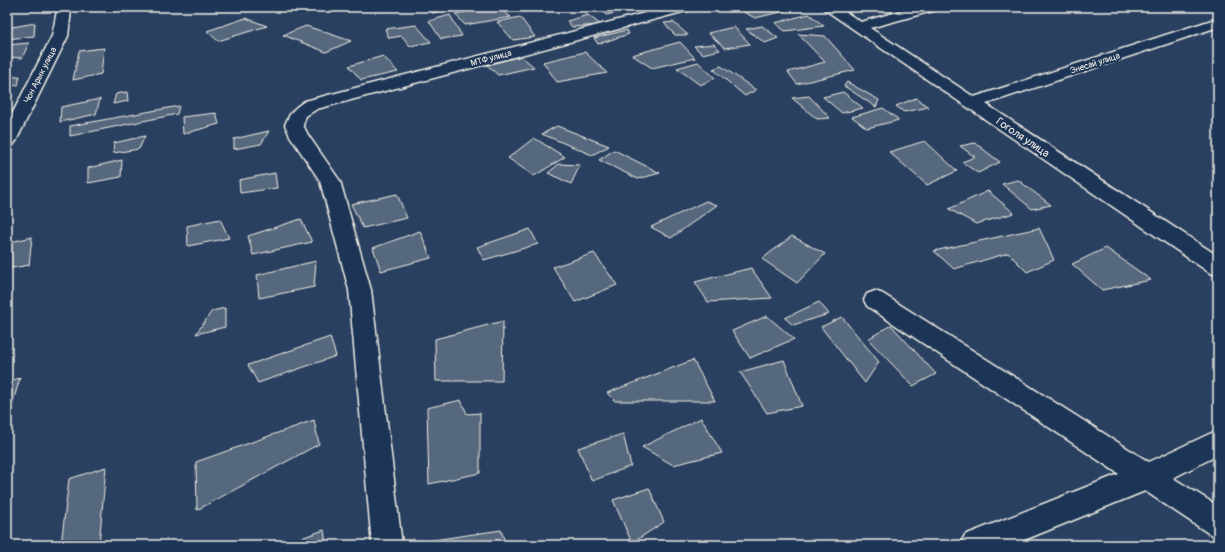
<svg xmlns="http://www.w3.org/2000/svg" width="1225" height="552" viewBox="0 0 1225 552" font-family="Pangolin,sans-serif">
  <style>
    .building { fill: #56677d; stroke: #f4f1e8 }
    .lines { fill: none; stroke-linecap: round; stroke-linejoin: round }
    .minor-casing { stroke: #f4f1e8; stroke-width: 3 }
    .minor { fill: #1d3557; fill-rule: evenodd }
    .labels { text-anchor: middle; stroke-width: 4; stroke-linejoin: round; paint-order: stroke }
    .far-street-label { font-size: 9px; fill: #f4f1e8; stroke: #1d3557 }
    .street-label { font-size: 11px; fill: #f4f1e8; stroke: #1d3557 }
  </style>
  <rect width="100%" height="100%" fill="#2a4060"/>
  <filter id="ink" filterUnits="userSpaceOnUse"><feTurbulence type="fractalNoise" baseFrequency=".025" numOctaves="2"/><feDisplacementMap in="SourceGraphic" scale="8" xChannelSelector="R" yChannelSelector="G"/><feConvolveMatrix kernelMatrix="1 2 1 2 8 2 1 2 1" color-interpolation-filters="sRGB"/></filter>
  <g filter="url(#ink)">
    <g class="building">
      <path d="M428 7H460L432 13Z"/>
      <path d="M487 7H496L511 17 465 25 455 14Z"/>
      <path d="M601 7H639L640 8 606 15Z"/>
      <path d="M734 7H781L785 11 755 18Z"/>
      <path d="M809 14 824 26 785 31 775 23Z"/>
      <path d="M450 15 462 36 441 39 429 21Z"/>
      <path d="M588 15 601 25 572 27 567 21Z"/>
      <path d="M520 17 535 37 513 40 497 22Z"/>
      <path d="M246 18 267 26 218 41 207 31Z"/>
      <path d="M673 22 688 35H675L664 23Z"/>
      <path d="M35 23 34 36 7 39V28Z"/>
      <path d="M416 25 431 42 410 46 402 36 389 38 385 29Z"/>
      <path d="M306 26 351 41 326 52 283 35Z"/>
      <path d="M762 26 778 38 765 43 746 29Z"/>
      <path d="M734 27 750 44 725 48 708 33Z"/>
      <path d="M627 30 629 34 598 44 594 38Z"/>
      <path d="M798 34 825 36 855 70 797 84 788 72 825 62Z"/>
      <path d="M680 42 695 58 652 68 632 55Z"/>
      <path d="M29 43 22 58 7 57V45Z"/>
      <path d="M714 44 720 50 702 54 694 46Z"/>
      <path d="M104 48 101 74 73 80 79 51Z"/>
      <path d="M585 52 607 73 557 82 543 62Z"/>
      <path d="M383 56 398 72 361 80 349 66Z"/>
      <path d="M521 56 534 67 498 75 487 65Z"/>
      <path d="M698 62 715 78 700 85 677 68Z"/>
      <path d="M721 66 756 90 745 96 713 69Z"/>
      <path d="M20 76 18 85 7 87V78Z"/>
      <path d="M847 82 879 100 876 107 844 86Z"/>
      <path d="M127 92 128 101 113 104 116 94Z"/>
      <path d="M843 92 863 108 842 113 823 97Z"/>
      <path d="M809 96 830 118 817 119 792 98Z"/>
      <path d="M916 98 929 107 904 112 896 106Z"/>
      <path d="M100 99 96 114 60 122 61 107Z"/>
      <path d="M179 106 177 114 70 136V126Z"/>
      <path d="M883 108 899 120 867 128 852 117Z"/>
      <path d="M216 113 219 124 183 134 182 117Z"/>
      <path d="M557 126 609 146 592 155 542 134Z"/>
      <path d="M269 131 261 144 234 149V139Z"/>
      <path d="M145 136 139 149 113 153 114 143Z"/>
      <path d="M534 138 565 157 534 176 508 158Z"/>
      <path d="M925 141 957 171 927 185 889 152Z"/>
      <path d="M975 143 1000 162 978 173 962 162 975 157 960 146Z"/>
      <path d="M614 150 660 173 638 179 599 160Z"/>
      <path d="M122 160 121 177 88 183V168Z"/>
      <path d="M559 164 580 165 571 184 548 173Z"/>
      <path d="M275 173 277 188 240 193 239 180Z"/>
      <path d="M1018 180 1051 205 1032 209 1002 184Z"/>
      <path d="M988 191 1014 213 976 224 949 209Z"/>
      <path d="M397 194 407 218 363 228 351 204Z"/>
      <path d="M706 201 717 205 671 238 651 227Z"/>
      <path d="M220 219 229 238 188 246 187 226Z"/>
      <path d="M301 219 312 242 253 255 248 236Z"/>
      <path d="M1039 228 1054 260 1027 272 1008 253 954 269 934 251Z"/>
      <path d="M530 229 538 244 484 260 477 247Z"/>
      <path d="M420 231 431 258 381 271 373 248Z"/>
      <path d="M792 236 825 254 797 283 762 259Z"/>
      <path d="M32 237 29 265 7 269V243Z"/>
      <path d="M1106 248 1151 280 1102 290 1072 264Z"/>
      <path d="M594 253 617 285 575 302 553 267Z"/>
      <path d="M316 261 314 287 259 298 257 275Z"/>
      <path d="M751 268 772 298 708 302 695 282Z"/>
      <path d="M819 302 829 314 793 325 785 318Z"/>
      <path d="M225 308V327L196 334 212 311Z"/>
      <path d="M767 316 794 339 750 358 732 331Z"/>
      <path d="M842 317 879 362 865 383 821 327Z"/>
      <path d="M503 321 502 381H436L435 339Z"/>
      <path d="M891 325 936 374 913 386 868 339Z"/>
      <path d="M330 337 336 356 258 383 248 365Z"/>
      <path d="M693 360 715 401H615L607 393Z"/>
      <path d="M784 360 802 406 767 413 740 372Z"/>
      <path d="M20 378 8 418H7V382Z"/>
      <path d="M461 400 467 414 480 413V473L429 484 427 408Z"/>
      <path d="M701 418 722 453 673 465 642 447Z"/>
      <path d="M314 420 319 444 197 510 196 462Z"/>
      <path d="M623 434 631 466 592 481 578 448Z"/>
      <path d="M106 467 99 545H61L69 479Z"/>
      <path d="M649 488 664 522 632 543 613 500Z"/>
      <path d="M324 530 326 545H281Z"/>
      <path d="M501 530 506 545H427V541Z"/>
    </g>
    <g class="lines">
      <defs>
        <g id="minor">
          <path d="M53 7H69L71 10 68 36 16 141 13 145 7 147V124L52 36 57 11Z"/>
          <path d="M668 7H692L690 10 317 109 306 116 303 125 308 135 340 181 371 290 402 545H372L349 290 320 181 290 136 285 125C290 112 294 108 305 101Z"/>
          <path d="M821 7H838L861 22 915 7H938L936 10 870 28 974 97 1218 18V27L986 104 1218 256V275L1210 273Z"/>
          <path d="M875 291 883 294 1149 462 1218 430V455L1173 478 1218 506V537L1208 533 1145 491 1012 545H960L965 535 1119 474 867 306 864 300 867 294Z"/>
        </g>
      </defs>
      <use href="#minor" class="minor-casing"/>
      <use href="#minor" class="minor"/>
    </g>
  </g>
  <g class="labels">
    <g class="far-street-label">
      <text transform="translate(491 58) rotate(-15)" y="3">МТФ улица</text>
      <text transform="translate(1095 63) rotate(-18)" y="3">Энесай улица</text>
      <text transform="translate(40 75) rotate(-63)" y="3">Чон Арык улица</text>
    </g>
    <g class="street-label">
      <text transform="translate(1023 137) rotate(34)" y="4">Гоголя улица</text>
    </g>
  </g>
  <rect width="1225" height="552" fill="none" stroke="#1d3557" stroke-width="24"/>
  <rect x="12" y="12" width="1201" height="528" fill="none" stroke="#f4f1e8" stroke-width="1.5" filter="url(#ink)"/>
</svg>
